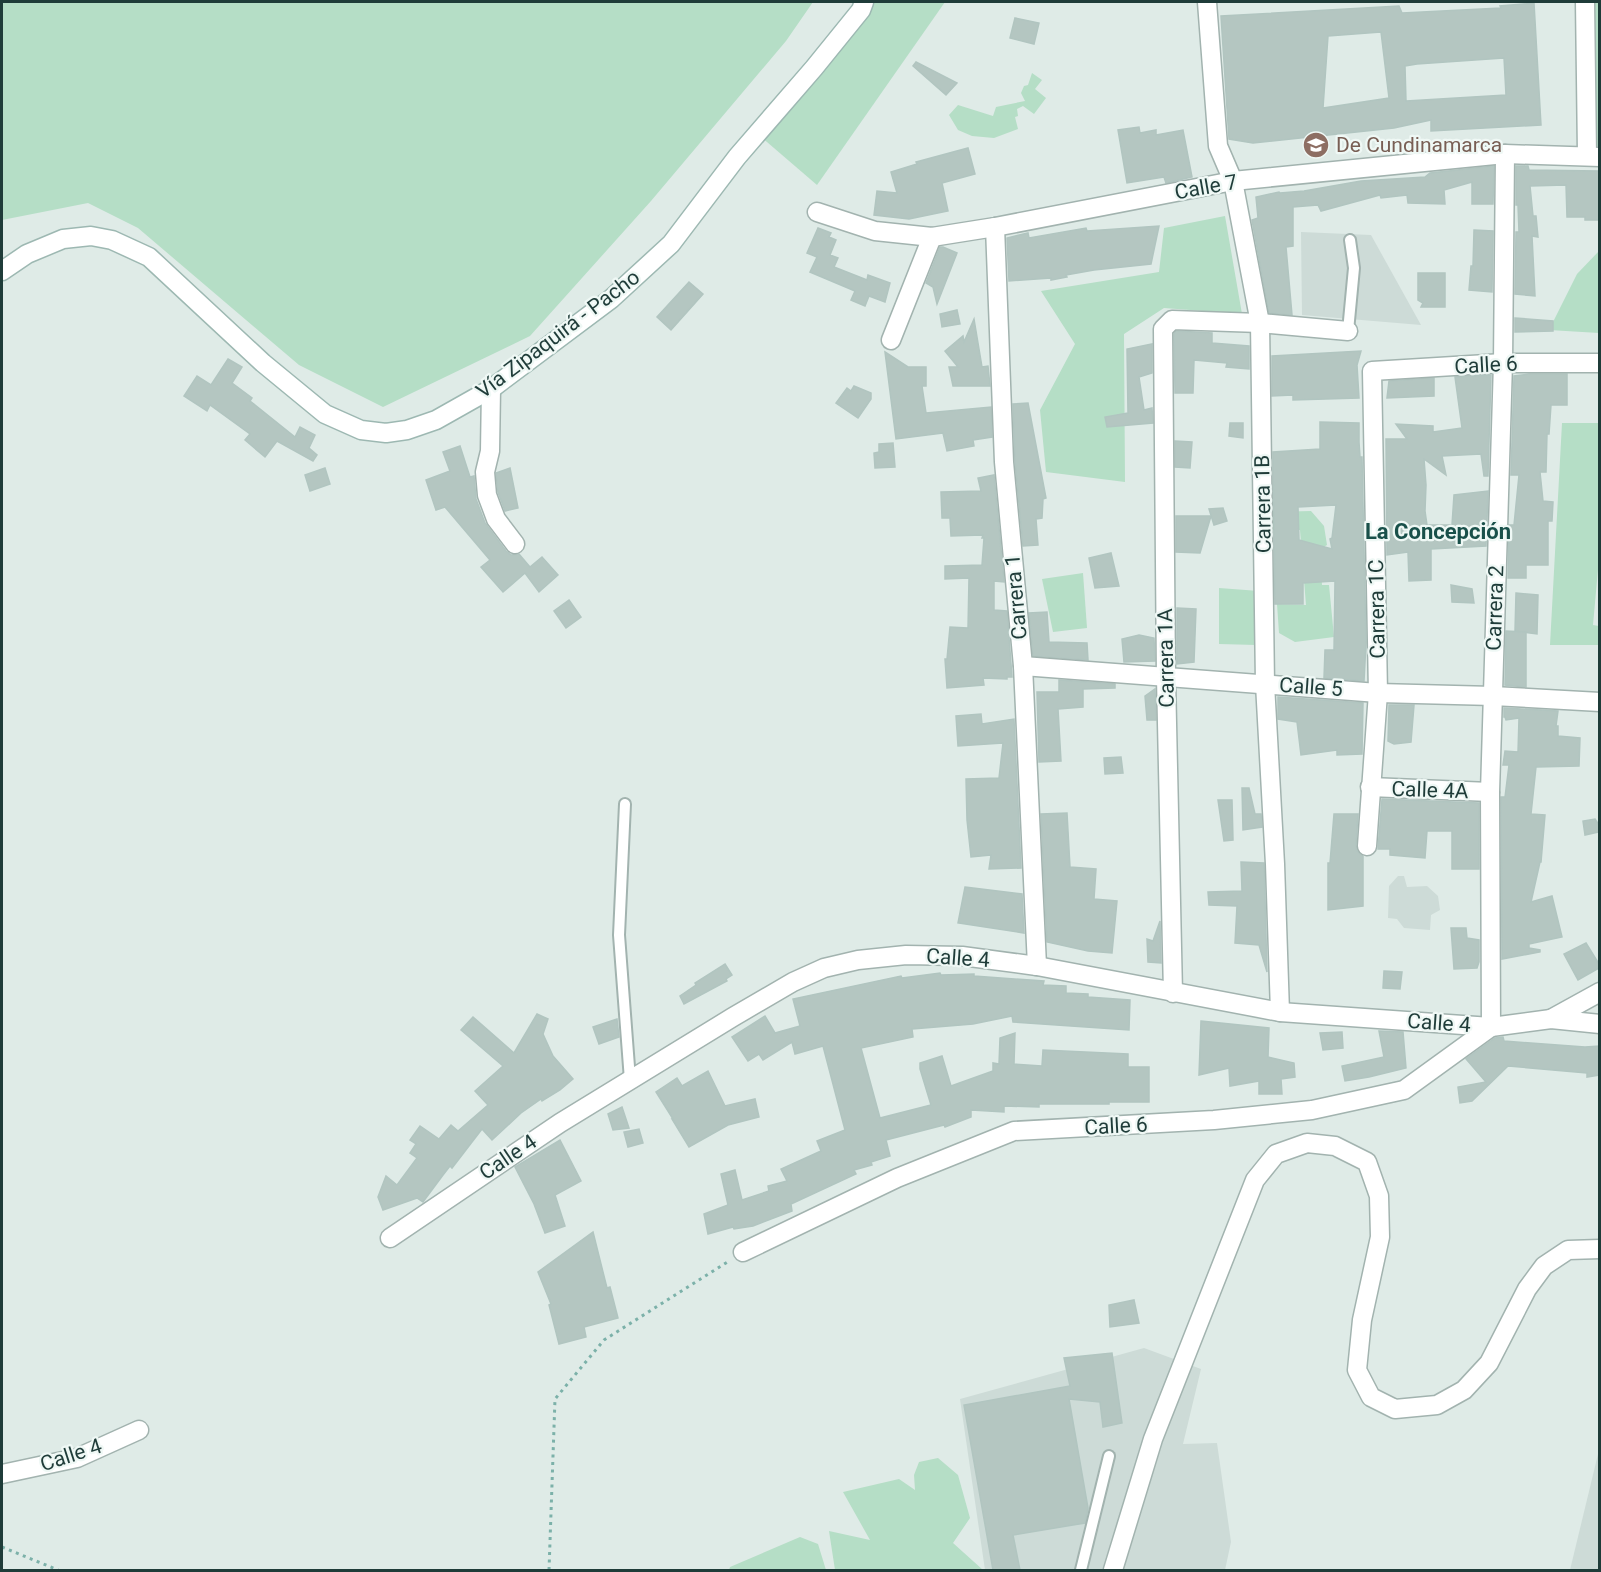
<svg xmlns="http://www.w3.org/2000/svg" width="1601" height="1572" viewBox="0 0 1601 1572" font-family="Roboto,sans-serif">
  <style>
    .built { fill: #cddbd7 }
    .green { fill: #b5dec6 }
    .building { fill: #b4c6c1; stroke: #b1c5c0; stroke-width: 1.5; fill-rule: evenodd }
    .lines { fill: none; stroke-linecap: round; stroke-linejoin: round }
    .lane-casing { stroke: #a2b3af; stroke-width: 14 }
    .street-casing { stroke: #a2b3af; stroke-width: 21 }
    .secondary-casing { stroke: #9db8b2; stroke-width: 21 }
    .path { stroke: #7cb1a9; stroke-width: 3; stroke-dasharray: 3 4.5; stroke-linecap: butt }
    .lane { stroke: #fff; stroke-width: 10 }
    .street { stroke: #fff; stroke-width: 18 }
    .secondary { stroke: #fff; stroke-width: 18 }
    .labels { text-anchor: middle; stroke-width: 4.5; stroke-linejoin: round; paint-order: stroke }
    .education-label { font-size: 21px; fill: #785e54; stroke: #eff8f5; text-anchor: start }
    .street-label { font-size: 21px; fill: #1f3c39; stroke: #eff8f5 }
    .neighbourhood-label { font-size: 22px; font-weight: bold; fill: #19504a; stroke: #eff8f5 }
  </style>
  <rect width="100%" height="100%" fill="#dfebe7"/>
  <g class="built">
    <path d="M1301 232 1371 235 1421 325 1302 315Z"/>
    <path d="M1398 876H1404L1407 887 1427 886 1438 896 1440 910 1431 915 1430 930 1404 928 1397 919 1388 918 1389 886Z"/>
    <path d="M1144 1348 1201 1369 1183 1444 1217 1443 1231 1542 1225 1570H985L960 1399Z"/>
    <path d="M1599 1450V1570H1570Z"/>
  </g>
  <g class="green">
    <path d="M2 2H813L786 41 651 201 530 336 383 407 299 365 138 228 88 203 2 220Z"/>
    <path d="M871 2H945L817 185 761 137Z"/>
    <path d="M1594 2H1599V146H1593Z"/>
    <path d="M1032 73 1042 80 1035 89 1046 98 1034 114 1023 106 1017 109 1018 116 1015 117 1018 129 994 138 972 136 958 130 949 115 958 105 993 116 996 107 1025 101 1021 93 1024 86 1028 85Z"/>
    <path d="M1225 216 1242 314 1164 308 1124 334 1125 482 1046 472 1040 410 1075 344 1041 291 1159 272 1164 228Z"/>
    <path d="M1599 251V333L1549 330 1577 274Z"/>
    <path d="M1562 423H1599L1600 547 1593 625 1599 626V645H1550Z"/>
    <path d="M1311 511 1324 526 1327 545 1320 549 1322 585H1329L1334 637 1295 642 1279 633 1277 604 1306 605 1300 530H1271L1272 512Z"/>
    <path d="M1083 573 1087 628 1053 632 1042 579Z"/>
    <path d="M1219 588 1259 591 1256 645 1219 644Z"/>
    <path d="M938 1458 958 1475 970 1518 953 1543 983 1570H835L829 1531 870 1540 843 1492 899 1479 915 1490 914 1475 919 1462Z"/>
    <path d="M800 1537 818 1544 826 1570H729L730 1567Z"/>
  </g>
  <g class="building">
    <path d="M1534 3 1541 125 1431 131V120L1394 128 1253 143 1229 139 1221 16 1399 6 1402 13 1501 8 1500 6ZM1381 32 1389 98 1323 108 1328 36ZM1504 58 1506 95 1406 101 1405 66 1417 64Z"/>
    <path d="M1015 18 1039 23 1034 44 1010 38Z"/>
    <path d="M916 62 957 83 946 95 913 66Z"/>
    <path d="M1139 127 1140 133 1156 130V135L1183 130 1192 177 1166 183 1164 177 1127 183 1118 130Z"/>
    <path d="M968 148 975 174 942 183 948 211 909 219 874 215 877 191 897 193 891 172 917 164 916 162Z"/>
    <path d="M1494 166 1493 204H1472V182L1444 190 1445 204 1408 203 1407 195 1381 198 1380 195 1321 211 1318 205 1293 207V246L1286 247 1292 315 1269 313 1252 220 1258 218 1256 197 1279 192 1280 193 1304 191 1361 181 1425 177 1430 173Z"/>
    <path d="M1516 166H1528L1529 170 1599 171V220H1585V217H1567L1566 185 1530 186 1533 216H1536L1538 237 1532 236 1535 296 1515 294 1516 232H1519L1518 205H1516Z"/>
    <path d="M1159 226 1151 264 1094 270 1066 275 1067 277 1051 280V278L1009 281 1007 238 1028 233 1029 238 1086 228 1087 231Z"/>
    <path d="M818 228 831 233 829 237 836 240 830 255 838 258 834 267 867 280 868 275 890 283 885 302 869 296 865 306 851 300 855 291 810 272 817 257 807 253Z"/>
    <path d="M1474 230 1493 231 1492 292 1469 290 1471 266H1473Z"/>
    <path d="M940 247H943L957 253 937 304 933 287 926 283Z"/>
    <path d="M1418 273H1445V307H1421L1423 303 1418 300Z"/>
    <path d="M689 282 703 294 671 330 657 317Z"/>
    <path d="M957 310 960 324 942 327 940 314Z"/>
    <path d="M1515 318 1553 321V331L1515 332Z"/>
    <path d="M974 319 982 367 988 366 990 386H953L949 367H958L945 351 963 336 964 342Z"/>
    <path d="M1176 331 1212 333V343L1249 346V369L1226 367 1227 363 1194 360 1193 393H1175L1174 334Z"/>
    <path d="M1152 344V373L1139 377 1144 410 1152 408 1153 423 1107 427 1105 417 1128 413 1127 349Z"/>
    <path d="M1361 351 1357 365 1359 398 1293 400V395L1272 396V356Z"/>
    <path d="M885 352 908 367H926V386H922L926 413 991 407 992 437 973 440 974 446 947 451 943 433 896 439Z"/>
    <path d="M228 359 242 367 232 383 252 398 250 401 295 437 300 427 315 435 309 448 317 455 313 461 277 441 265 457 245 440 250 434 210 405 207 411 184 396 197 376 211 385Z"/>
    <path d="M1529 374H1567V405H1551L1549 434H1547L1546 472H1540L1543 501 1553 502 1552 521H1548V565H1526V578H1508L1509 525H1514L1519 475H1511L1514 376Z"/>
    <path d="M1491 375 1488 476H1484L1481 454 1442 456 1446 475 1424 459 1426 485 1425 511 1427 525H1452L1454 495 1488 491 1486 546 1431 549V580L1409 581 1408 552 1387 555 1386 439H1407L1396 424 1433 426V432L1462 428 1455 377Z"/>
    <path d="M1434 378V396L1387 398 1389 381Z"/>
    <path d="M854 386 871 393V399L858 418 836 403 847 388 851 391Z"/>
    <path d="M1028 403 1046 498 1043 499 1042 518 1036 519 1038 545 1023 546 1015 461 1013 404Z"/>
    <path d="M1320 422 1359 423V442L1360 457H1362L1366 643 1364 681 1324 678 1325 650H1334L1335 581 1303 583V604H1275L1273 452 1320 449ZM1336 505 1332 538 1330 539 1332 549 1299 540 1298 507Z"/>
    <path d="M1230 423H1243V438L1229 436Z"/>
    <path d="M1175 441 1192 442 1190 468 1175 467Z"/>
    <path d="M893 443 895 467 875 468 874 453 879 452V444Z"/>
    <path d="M460 446 470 477 474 476 476 499 485 523 506 551 511 555 519 554 530 567 542 557 558 575 539 592 525 573 503 592 481 567 490 560 445 507 436 510 426 480 450 471 443 452Z"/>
    <path d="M325 468 330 484 310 491 305 475Z"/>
    <path d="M510 468 518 508 505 511 498 492 496 473Z"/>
    <path d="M994 475 1004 581V582L994 581V610L1007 611 1012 677H1007V679L983 678 984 685 947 688 945 659H947L950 627 968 628 969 578 945 579V566L982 565 984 538H982L983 535 951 536 950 518H942L941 492 981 491 978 478Z"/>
    <path d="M1223 508 1227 521 1214 525 1209 509Z"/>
    <path d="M1176 516H1211L1200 553 1176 552Z"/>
    <path d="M1111 553 1119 586 1095 588 1089 558Z"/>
    <path d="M1451 585 1472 589 1474 603 1452 602Z"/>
    <path d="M1516 593 1538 595 1537 634 1515 631Z"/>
    <path d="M569 600 581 617 566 628 554 611Z"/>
    <path d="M1177 608 1196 609 1194 662 1177 664Z"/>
    <path d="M1047 612 1049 642 1087 643 1088 660 1033 656 1029 613Z"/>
    <path d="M1506 631 1526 632V687L1505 685Z"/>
    <path d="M1139 635 1154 638 1155 661 1124 662 1122 639Z"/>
    <path d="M1059 680 1115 684V688L1083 689V707L1058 709 1061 761 1039 762 1037 692H1059Z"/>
    <path d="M1155 689 1156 720H1147L1145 696Z"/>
    <path d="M1278 697 1363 703 1362 754 1337 755V750L1301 755 1297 722 1278 719Z"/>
    <path d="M1389 705H1414L1411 742 1394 744 1388 741Z"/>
    <path d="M1504 708 1558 711 1556 726H1558V736L1580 738 1579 766 1536 767 1531 814 1545 815 1541 862H1540L1531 902 1552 896 1562 937 1529 944V948L1540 950V952L1502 959 1501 797H1505L1509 765H1503L1505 751 1518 752 1519 718 1506 720 1505 717H1504Z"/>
    <path d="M981 714 982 724 1014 719 1021 868 989 869 991 855 971 857 967 820 966 779 999 778 1003 743 958 746 956 716Z"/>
    <path d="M1121 757 1123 773 1105 774 1104 758Z"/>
    <path d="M1242 788H1249L1255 814H1261L1262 827 1243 830Z"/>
    <path d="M1382 799 1479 803V869H1452V831H1427L1425 858 1390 855V849H1378Z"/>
    <path d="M1218 800H1232L1233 840 1224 841Z"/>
    <path d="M1067 813 1070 867 1096 869 1094 899 1117 901 1112 953 1088 951 1047 942 1041 814Z"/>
    <path d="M1334 814H1358L1356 845 1357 851 1363 856V906L1328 910V863H1330Z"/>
    <path d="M1595 819 1599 825V832L1585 835 1583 821Z"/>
    <path d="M1241 862 1264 863 1267 972 1259 945 1235 943 1237 906 1209 905 1208 892 1242 891Z"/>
    <path d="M965 887 1022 894 1024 933 958 923Z"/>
    <path d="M1160 921 1161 963 1148 962 1147 939 1153 941Z"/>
    <path d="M1451 928H1466L1467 938 1479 940V962L1477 968 1454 969Z"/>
    <path d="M1586 943 1599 964V968L1578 980 1564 954Z"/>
    <path d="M725 964 732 975 726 979 727 981 684 1004 680 996 696 985 695 983Z"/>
    <path d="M1384 971 1402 972 1400 989 1383 988Z"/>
    <path d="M940 973 941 975 974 974V976L1044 981 1043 985 1066 986V993L1088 994V997L1130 1000 1129 1030 1013 1022 1012 1016 973 1024 912 1029 913 1037 861 1048 880 1118 931 1105 920 1069V1063L942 1056 951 1086 993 1071V1063L999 1064 1000 1038 1015 1033 1014 1064 1042 1066 1043 1050 1128 1054V1067H1149V1102H1109V1104H1039V1107L1004 1106V1112L971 1110V1117L945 1127 944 1125 886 1140 890 1156 871 1162 872 1165 854 1170 856 1174 791 1204 792 1211 753 1226 734 1229 733 1227 708 1234 704 1214 728 1205 721 1174 735 1170 742 1200 769 1191 768 1186 787 1181 781 1169 821 1151 817 1141 845 1130 823 1046 795 1054 792 1042 763 1060 759 1054 748 1061 732 1037 765 1016 775 1033 800 1026 793 999 901 976 902 978Z"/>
    <path d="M537 1014 548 1019 543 1034 553 1056 573 1079 560 1090 542 1101 541 1099 521 1113 492 1140 482 1129 452 1168 450 1166 443 1175 423 1202 417 1198 383 1210 378 1197 386 1176 397 1185 417 1158 410 1153 416 1144 410 1140 420 1126 439 1139 451 1125 458 1131 488 1105 475 1091 503 1066 461 1030 473 1017 514 1053Z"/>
    <path d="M617 1019 619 1037 599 1044 593 1027Z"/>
    <path d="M1201 1021 1269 1028 1268 1057 1294 1063 1295 1077 1281 1079 1282 1094H1259V1081L1230 1086 1229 1068 1199 1075Z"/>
    <path d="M1379 1031 1403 1032 1406 1068 1369 1077 1345 1081 1342 1066 1384 1057Z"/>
    <path d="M1342 1032 1343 1048 1323 1050 1320 1033Z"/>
    <path d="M1503 1037 1504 1041 1585 1047 1599 1046V1075L1587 1077V1073L1508 1066 1472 1101 1460 1103 1458 1087 1486 1082 1466 1059 1495 1038Z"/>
    <path d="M708 1071 725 1106 755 1099 759 1117 728 1125 689 1147 672 1119H673L656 1092 677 1078 682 1086Z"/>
    <path d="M622 1107 629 1128 613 1130 608 1114Z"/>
    <path d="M639 1129 643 1143 628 1147 624 1132Z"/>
    <path d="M560 1140 581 1181 555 1195 565 1226 545 1233 534 1204 515 1167Z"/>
    <path d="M593 1232 607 1288 610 1287 618 1318 584 1327 586 1337 559 1344 549 1305 551 1304 538 1272Z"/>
    <path d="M1134 1300 1139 1323 1110 1327 1109 1305Z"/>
    <path d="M1112 1353 1122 1423 1103 1427 1100 1402 1069 1399 1088 1508 1085 1523 1013 1535 1020 1570H993L964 1405 1070 1386 1064 1358Z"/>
  </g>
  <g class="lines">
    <defs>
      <g id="lane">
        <path d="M1348 331 1354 268 1350 240"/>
        <path d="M625 804 619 935 630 1080"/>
        <path d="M1081 1570 1109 1456"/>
      </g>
      <g id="street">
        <path d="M1207 2 1218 146 1233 181 1260 323 1265 684 1275 864 1280 1012"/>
        <path d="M1585 2 1587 155"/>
        <path d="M817 212 875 231 932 237 995 227 1233 181 1505 154 1600 157"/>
        <path d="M995 227 1004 462 1023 666 1037 966"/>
        <path d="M891 340 932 237"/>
        <path d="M491 389 490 451 485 472 487 495 496 519 515 544"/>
        <path d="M1023 666 1378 693 1493 696 1600 702"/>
        <path d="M1370 787 1490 792"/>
        <path d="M1367 846 1378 693 1372 371 1503 363H1600"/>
        <path d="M1173 993 1166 678 1163 329 1172 320 1260 323 1348 331"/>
        <path d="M1551 1019 1600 992"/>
        <path d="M390 1238 560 1123 733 1017 793 982 824 968 858 960 906 955 962 956 1037 966 1280 1012 1491 1027 1551 1019 1600 1024"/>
        <path d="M743 1252 897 1178 1014 1131 1214 1120 1312 1110 1404 1090 1491 1027 1490 792 1503 363 1505 154"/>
        <path d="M2 1474 77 1458 139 1430"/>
        <path d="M1113 1570 1153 1439 1255 1180 1276 1154 1307 1143 1335 1146 1367 1162 1379 1196 1380 1237 1362 1320 1357 1370 1371 1397 1395 1409 1437 1405 1464 1390 1489 1363 1527 1289 1544 1266 1568 1250 1600 1249"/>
      </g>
      <path id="secondary" d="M2 271 27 254 63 239 91 236 112 240 149 257 263 363 325 414 361 430 386 433 407 430 436 420 491 389 611 299 671 244 737 157 814 68 861 10 864 2"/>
    </defs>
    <use href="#lane" class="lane-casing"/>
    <use href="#street" class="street-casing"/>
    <use href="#secondary" class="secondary-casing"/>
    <g class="path">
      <path d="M2 1547 58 1570"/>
      <path d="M549 1570 555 1399 604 1340 729 1261"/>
    </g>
    <use href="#lane" class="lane"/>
    <use href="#street" class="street"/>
    <use href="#secondary" class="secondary"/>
  </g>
  <defs>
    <symbol id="university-disc" viewBox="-11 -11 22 22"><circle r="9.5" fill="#8d6e63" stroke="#eff8f5"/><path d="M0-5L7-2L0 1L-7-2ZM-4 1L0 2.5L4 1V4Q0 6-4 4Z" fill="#fff"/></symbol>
  </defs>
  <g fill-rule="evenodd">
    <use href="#university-disc" x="1301" y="130" width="30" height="30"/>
  </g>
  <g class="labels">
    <g class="education-label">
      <text x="1336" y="152">De Cundinamarca</text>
    </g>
    <g class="street-label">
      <text transform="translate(1206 187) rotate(-10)" y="7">Calle 7</text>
      <text transform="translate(558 334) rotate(-37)" y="7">Vía Zipaquirá - Pacho</text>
      <text transform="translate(1486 365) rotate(-3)" y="7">Calle 6</text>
      <text transform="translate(1263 504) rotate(-91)" y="7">Carrera 1B</text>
      <text transform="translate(1016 597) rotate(-95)" y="7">Carrera 1</text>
      <text transform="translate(1495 608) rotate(-88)" y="7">Carrera 2</text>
      <text transform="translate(1377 609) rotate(-91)" y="7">Carrera 1C</text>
      <text transform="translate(1166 658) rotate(-91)" y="7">Carrera 1A</text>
      <text transform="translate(1311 687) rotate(4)" y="7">Calle 5</text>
      <text transform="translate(1430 790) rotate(2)" y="7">Calle 4A</text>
      <text transform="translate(958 958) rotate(4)" y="7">Calle 4</text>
      <text transform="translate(1439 1023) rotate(4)" y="7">Calle 4</text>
      <text transform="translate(1116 1126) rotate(-3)" y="7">Calle 6</text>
      <text transform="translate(508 1157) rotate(-34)" y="7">Calle 4</text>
      <text transform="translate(71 1455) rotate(-18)" y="7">Calle 4</text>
    </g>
    <g class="neighbourhood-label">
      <text x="1438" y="539">La Concepción</text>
    </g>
  </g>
  <rect width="1601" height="1572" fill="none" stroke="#1f3c39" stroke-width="6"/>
</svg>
